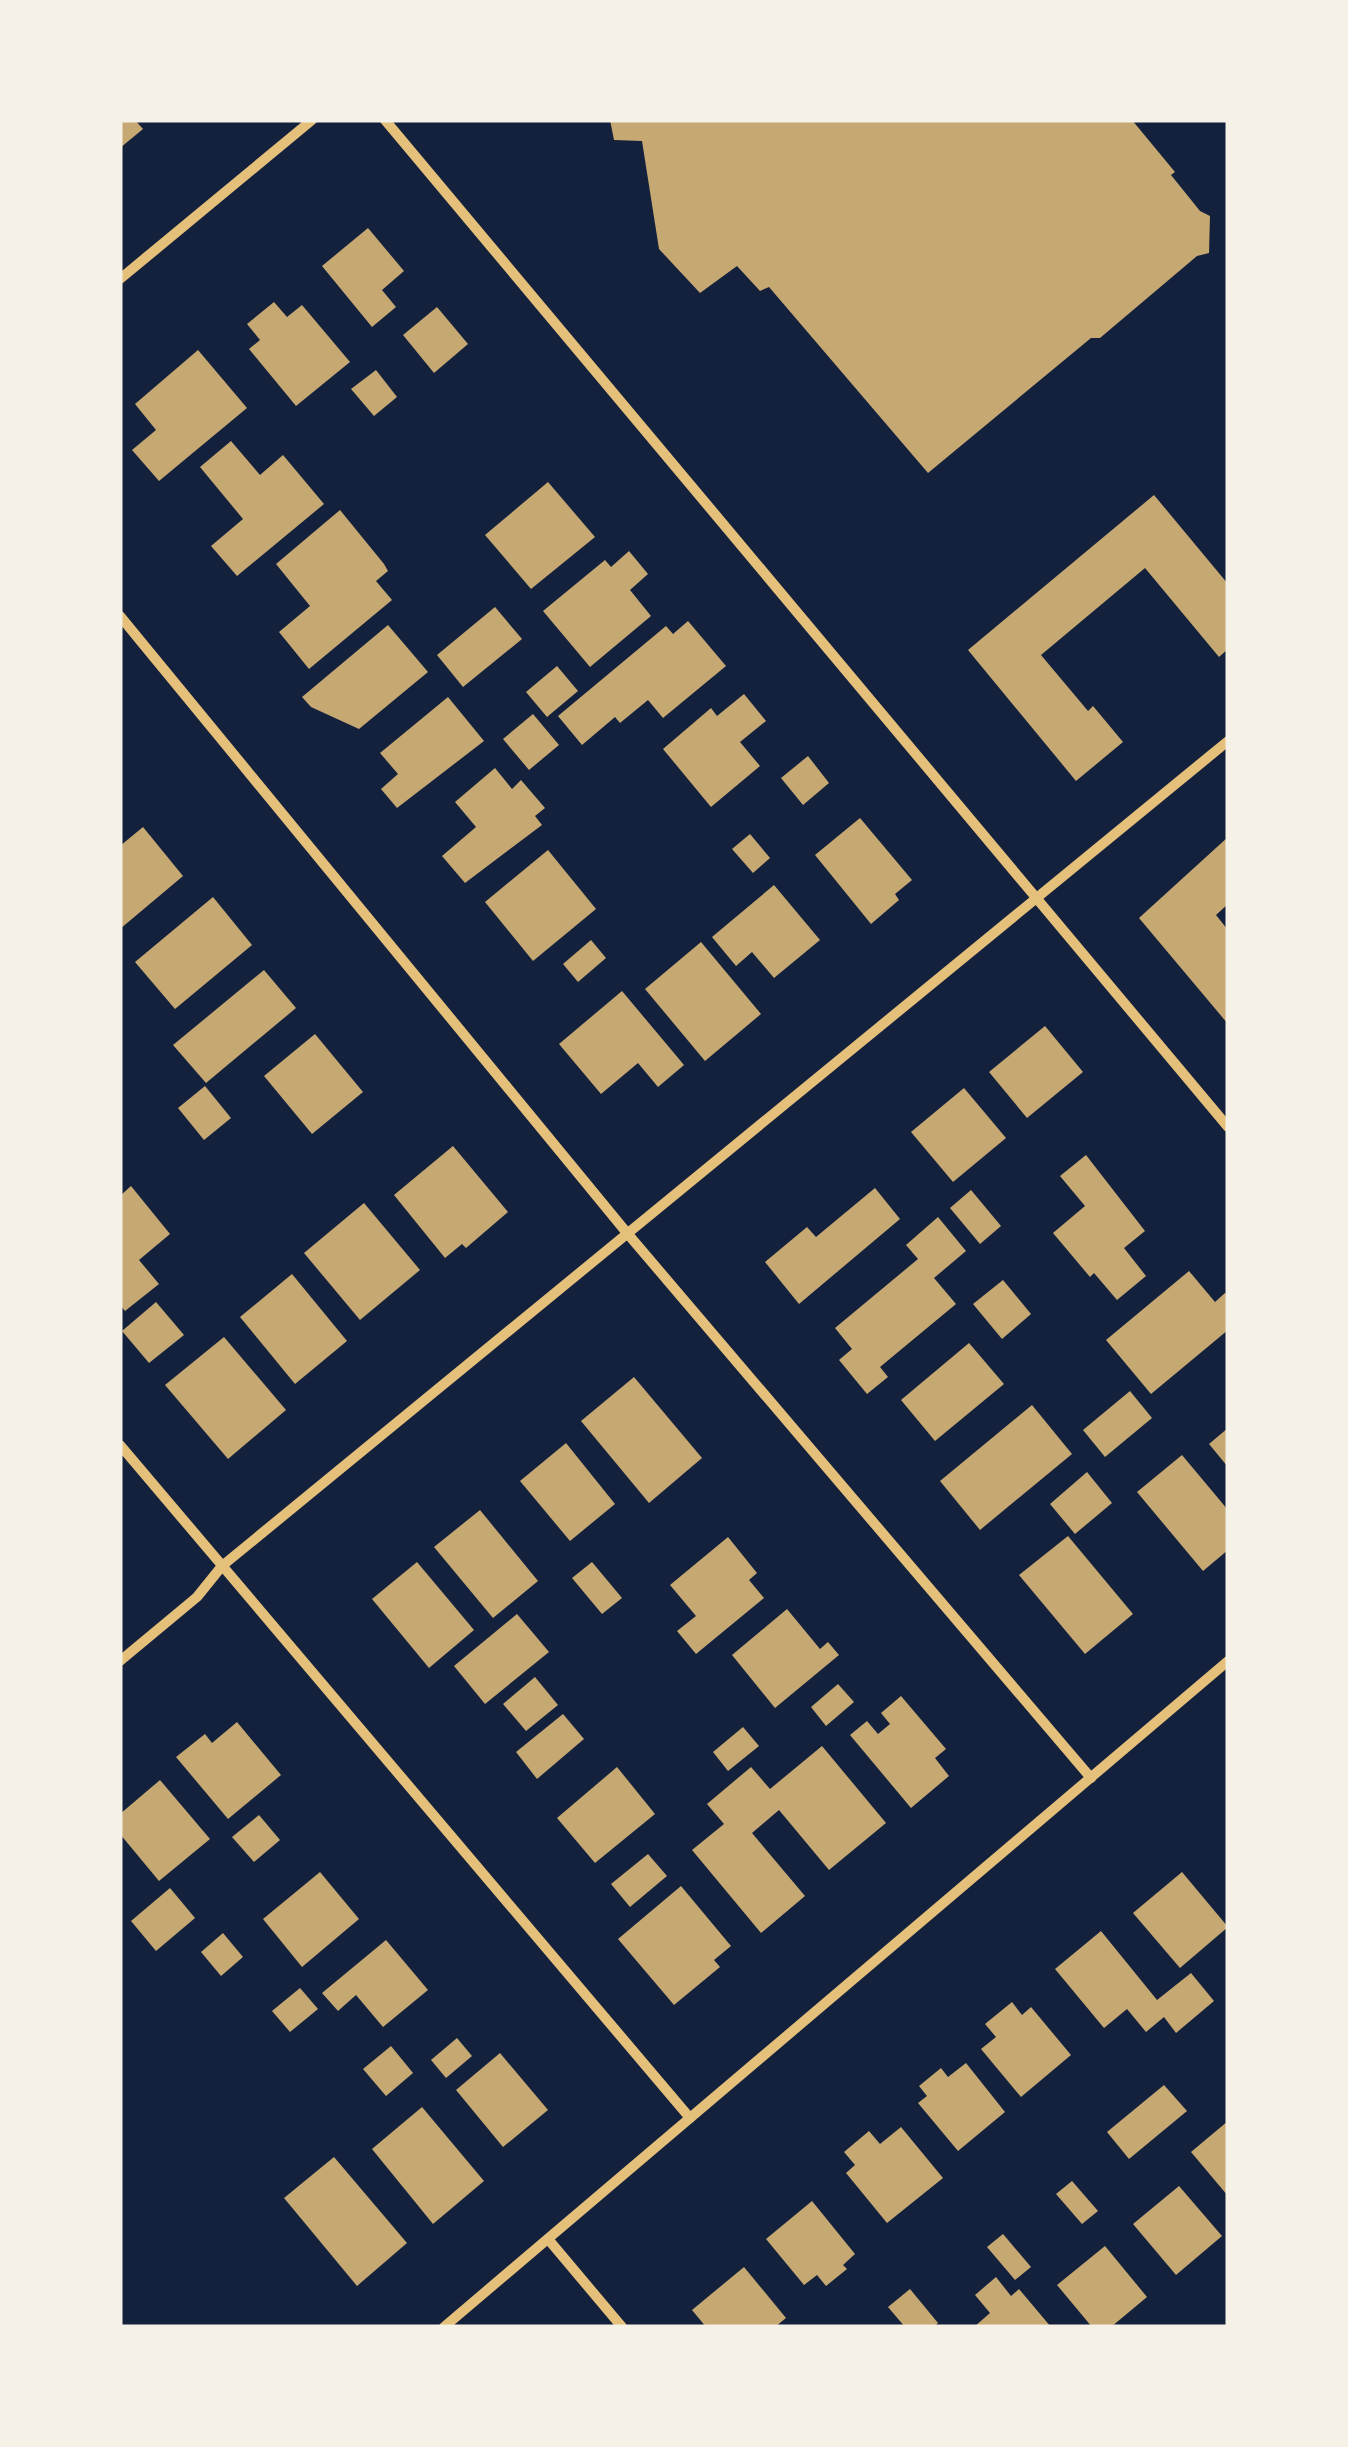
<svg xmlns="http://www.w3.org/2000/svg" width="1348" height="2447" viewBox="0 0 1348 2447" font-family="'Varela Round',sans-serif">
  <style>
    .building { fill: #c6a872 }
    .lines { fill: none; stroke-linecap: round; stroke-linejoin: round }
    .minor { stroke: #e5c07b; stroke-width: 10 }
  </style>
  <rect width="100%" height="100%" fill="#14213d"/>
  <g class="building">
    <path d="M120 120H135L143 129 120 148Z"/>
    <path d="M610 120H1132L1175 172 1171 175 1200 211 1210 216 1209 253 1197 256 1100 338H1091L928 473 769 287 760 291 737 266 700 293 659 249 642 141 614 140Z"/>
    <path d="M368 228 404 271 382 290 396 307 372 327 322 266Z"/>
    <path d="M274 302 287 317 302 305 350 362 296 406 249 349 260 340 247 324Z"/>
    <path d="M437 307 468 344 434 373 403 335Z"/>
    <path d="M198 350 247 408 159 481 132 450 156 430 135 404Z"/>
    <path d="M376 370 397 397 374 416 351 389Z"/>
    <path d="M231 441 260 475 283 455 324 504 237 576 211 546 243 519 200 467Z"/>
    <path d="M548 482 595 537 531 589 485 535Z"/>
    <path d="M1154 495 1228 584V649L1219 657 1145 568 1041 655 1088 711 1093 706 1123 742 1076 781 968 650Z"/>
    <path d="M340 510 384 564 388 571 376 581 392 600 309 669 279 632 310 606 276 564Z"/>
    <path d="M629 551 648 574 630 590 651 616 590 667 543 611 605 560 611 567Z"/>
    <path d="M495 607 522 639 463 687 437 655Z"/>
    <path d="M688 621 726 666 663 718 648 700 620 723 615 717 582 745 558 716 666 626 673 634Z"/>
    <path d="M388 625 428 672 359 729 311 707 302 697Z"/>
    <path d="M557 666 578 691 547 717 526 692Z"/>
    <path d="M744 694 766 721 740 742 760 766 711 807 663 749 711 708 717 716Z"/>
    <path d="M448 697 484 741 397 808 381 789 398 774 380 753Z"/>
    <path d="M533 714 559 745 529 770 503 739Z"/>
    <path d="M808 756 829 783 803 805 781 778Z"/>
    <path d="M495 768 512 789 521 780 545 808 535 816 542 825 465 883 442 856 476 827 455 802Z"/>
    <path d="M860 818 912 880 895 894 899 900 871 924 815 855Z"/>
    <path d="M143 827 183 876 120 929V846Z"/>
    <path d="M750 834 770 858 753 873 732 849Z"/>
    <path d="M1228 837V904L1216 915 1228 930V1024L1139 918Z"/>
    <path d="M548 850 596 909 533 961 485 902Z"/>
    <path d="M774 885 820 940 774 978 752 952 736 966 712 937Z"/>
    <path d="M213 897 252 945 175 1009 135 962Z"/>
    <path d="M591 940 606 958 578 982 563 964Z"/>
    <path d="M701 942 761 1014 705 1061 645 989Z"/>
    <path d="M264 970 296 1008 206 1083 173 1045Z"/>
    <path d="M622 991 684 1065 658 1087 638 1063 601 1094 559 1044Z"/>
    <path d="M1045 1026 1083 1072 1027 1118 989 1072Z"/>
    <path d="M315 1034 363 1092 312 1134 264 1076Z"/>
    <path d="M205 1086 231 1118 204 1140 178 1108Z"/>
    <path d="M964 1088 1006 1138 953 1182 911 1132Z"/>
    <path d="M453 1146 508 1212 466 1248 462 1244 445 1258 394 1195Z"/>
    <path d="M1086 1155 1145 1231 1124 1248 1146 1276 1117 1300 1094 1273 1090 1277 1053 1233 1085 1206 1060 1176Z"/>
    <path d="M131 1186 170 1234 139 1260 159 1284 125 1311 120 1305V1196Z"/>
    <path d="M875 1188 900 1219 799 1304 765 1262 807 1227 816 1237Z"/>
    <path d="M971 1190 1001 1226 980 1244 950 1208Z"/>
    <path d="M364 1203 420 1270 360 1320 304 1253Z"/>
    <path d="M938 1217 966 1251 934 1278 956 1304 880 1367 888 1377 867 1394 839 1360 852 1349 835 1328 918 1259 906 1245Z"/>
    <path d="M1189 1271 1215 1302 1225 1293 1228 1296V1330L1151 1394 1106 1340Z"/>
    <path d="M292 1274 347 1341 295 1384 240 1317Z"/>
    <path d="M1003 1280 1031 1314 1002 1339 973 1304Z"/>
    <path d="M156 1302 184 1335 149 1363 122 1331Z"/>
    <path d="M224 1337 286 1410 228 1459 165 1385Z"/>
    <path d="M969 1343 1004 1384 935 1441 901 1400Z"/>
    <path d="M634 1377 702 1458 649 1503 581 1421Z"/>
    <path d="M1130 1391 1152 1418 1105 1457 1083 1430Z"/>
    <path d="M1032 1405 1072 1454 980 1530 940 1481Z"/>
    <path d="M1228 1428V1467L1209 1444Z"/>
    <path d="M566 1443 615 1504 570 1541 520 1481Z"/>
    <path d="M1182 1455 1228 1510V1550L1203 1571 1137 1492Z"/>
    <path d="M1087 1472 1112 1503 1075 1534 1050 1504Z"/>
    <path d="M480 1510 538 1581 493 1618 434 1547Z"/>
    <path d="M1068 1536 1133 1614 1085 1654 1019 1575Z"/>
    <path d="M728 1537 757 1573 749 1580 764 1598 696 1654 677 1631 696 1616 670 1585Z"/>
    <path d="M417 1562 474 1630 429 1668 372 1599Z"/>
    <path d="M592 1562 622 1598 602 1614 572 1578Z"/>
    <path d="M787 1609 820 1649 828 1642 839 1655 775 1708 732 1655Z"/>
    <path d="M517 1614 549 1652 485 1704 454 1666Z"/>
    <path d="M535 1677 558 1705 526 1731 503 1704Z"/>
    <path d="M838 1684 854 1702 826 1726 811 1707Z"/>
    <path d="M901 1696 946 1749 935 1758 949 1776 911 1808 850 1735 867 1721 878 1734 890 1724 881 1713Z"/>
    <path d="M563 1714 584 1739 537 1779 516 1752Z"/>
    <path d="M237 1722 281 1775 228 1819 176 1757 205 1734 212 1743Z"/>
    <path d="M743 1727 759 1746 728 1771 713 1752Z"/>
    <path d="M822 1746 886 1823 829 1870 779 1810 752 1833 805 1896 761 1933 692 1850 724 1824 707 1804 751 1767 770 1789Z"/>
    <path d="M617 1767 655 1814 595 1863 557 1818Z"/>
    <path d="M160 1780 210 1839 159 1881 120 1834V1814Z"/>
    <path d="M259 1815 280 1840 254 1862 232 1837Z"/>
    <path d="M648 1854 667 1876 630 1907 611 1884Z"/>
    <path d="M320 1872 359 1919 302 1967 263 1919Z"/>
    <path d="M1182 1872 1228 1927 1180 1968 1133 1913Z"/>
    <path d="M681 1886 731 1946 714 1960 720 1967 674 2005 618 1939Z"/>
    <path d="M170 1888 195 1918 156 1951 131 1921Z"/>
    <path d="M1101 1931 1157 2000 1191 1973 1214 2001 1176 2033 1164 2017 1146 2032 1127 2009 1104 2028 1055 1969Z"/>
    <path d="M223 1933 243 1957 221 1976 201 1952Z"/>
    <path d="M386 1940 428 1990 383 2027 356 1995 338 2011 322 1993Z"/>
    <path d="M300 1988 318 2009 290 2032 272 2011Z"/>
    <path d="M1012 2002 1022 2015 1031 2007 1071 2055 1021 2097 981 2049 996 2037 985 2024Z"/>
    <path d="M457 2038 472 2056 446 2078 431 2060Z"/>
    <path d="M391 2046 413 2073 386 2096 363 2069Z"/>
    <path d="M500 2053 548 2110 503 2147 456 2090Z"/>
    <path d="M966 2063 1005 2112 958 2151 918 2103 927 2096 919 2086 941 2068 948 2077Z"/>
    <path d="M1164 2085 1187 2111 1129 2159 1107 2132Z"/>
    <path d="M422 2107 484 2181 433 2224 372 2149Z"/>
    <path d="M1228 2121V2196L1191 2152Z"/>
    <path d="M901 2127 943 2178 887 2223 846 2173 855 2165 844 2152 869 2131 880 2144Z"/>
    <path d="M334 2157 407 2243 357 2286 284 2198Z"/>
    <path d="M1072 2181 1098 2211 1082 2224 1056 2194Z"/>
    <path d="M1179 2186 1222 2236 1176 2275 1133 2224Z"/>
    <path d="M812 2201 855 2254 843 2265 847 2269 826 2286 817 2275 804 2285 766 2239Z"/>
    <path d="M1003 2234 1031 2267 1015 2280 987 2247Z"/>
    <path d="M1105 2246 1147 2297 1111 2327H1092L1057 2285Z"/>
    <path d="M744 2267 786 2318 775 2327H706L692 2310Z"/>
    <path d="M996 2277 1011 2296 1019 2289 1051 2327H974L990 2313 975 2295Z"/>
    <path d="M910 2289 938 2323 934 2327H905L888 2307Z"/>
  </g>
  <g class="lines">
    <g class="minor">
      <path d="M385 120 1228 1127"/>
      <path d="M120 279 312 120"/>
      <path d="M120 616 627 1233 1091 1778"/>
      <path d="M120 1445 690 2118"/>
      <path d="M120 1661 197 1597 222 1566 1228 741"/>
      <path d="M548 2239 622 2327"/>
      <path d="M444 2327 1228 1661"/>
    </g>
  </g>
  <rect width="1348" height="2447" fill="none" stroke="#f6f1e7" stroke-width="245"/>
</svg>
